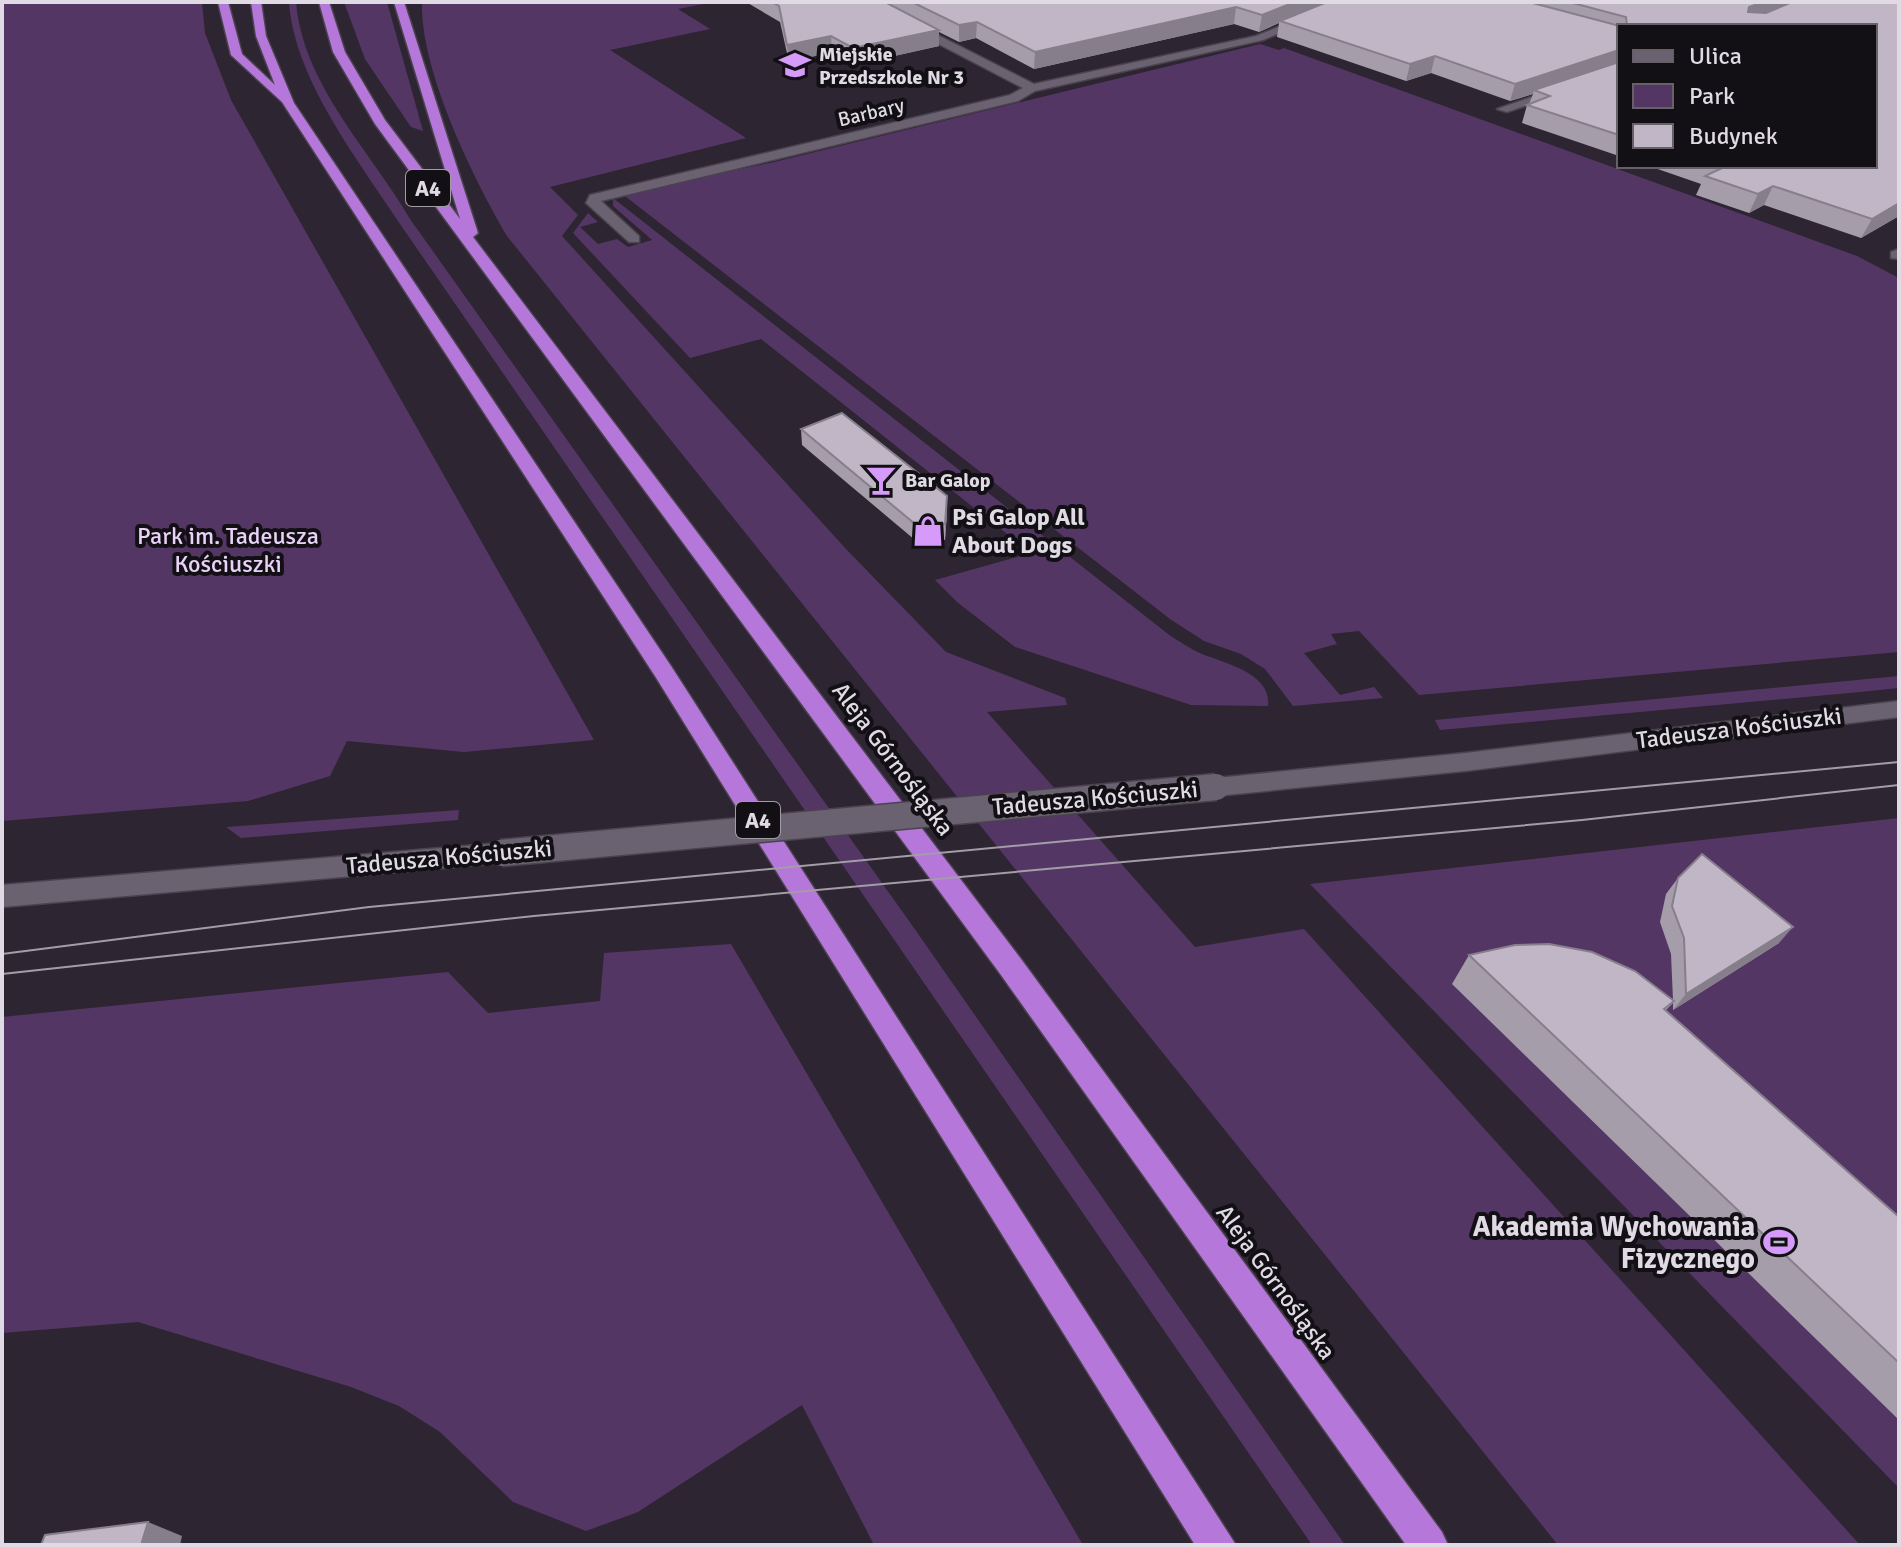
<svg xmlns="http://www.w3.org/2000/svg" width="1901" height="1547" viewBox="0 0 1901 1547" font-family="Signika,sans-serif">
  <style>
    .green { fill: #543665 }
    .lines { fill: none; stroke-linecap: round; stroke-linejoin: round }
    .minor-casing { stroke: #4a434e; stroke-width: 3 }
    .tertiary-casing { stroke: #4a434e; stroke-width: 3 }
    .motorway-casing { stroke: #4a434e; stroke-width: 3 }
    .minor { fill: #6b6271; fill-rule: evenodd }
    .tertiary { fill: #6b6271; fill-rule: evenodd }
    .motorway { fill: #b677db; fill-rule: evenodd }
    .tram { stroke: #a39da7; stroke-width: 2 }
    .tertiary-bridge-casing { stroke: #4a434e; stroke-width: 29; stroke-linecap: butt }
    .tertiary-bridge { stroke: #6b6271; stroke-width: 26 }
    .wall { fill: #a59daa }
    .shaded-wall { fill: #867f8b }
    .building { fill: #c0b6c6; stroke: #867f8b; stroke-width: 2 }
    .labels { text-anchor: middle; stroke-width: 8; stroke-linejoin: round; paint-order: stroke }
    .far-poi-label { font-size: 20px; font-weight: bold; fill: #dfdae3; stroke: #131015; text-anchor: start }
    .far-street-label { font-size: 20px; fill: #dfdae3; stroke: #131015 }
    .shield { fill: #131015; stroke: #a29da5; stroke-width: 2 }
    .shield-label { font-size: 22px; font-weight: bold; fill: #dfdae3 }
    .poi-label { font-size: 24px; font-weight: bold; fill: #dfdae3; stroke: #131015; text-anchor: start }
    .park-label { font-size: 24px; fill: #e8d2f7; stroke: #131015 }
    .street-label { font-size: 24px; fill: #dfdae3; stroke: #131015 }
    .near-poi-label { font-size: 28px; font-weight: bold; fill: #dfdae3; stroke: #131015; text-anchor: end }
  </style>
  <rect width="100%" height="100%" fill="#2d2532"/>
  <g class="green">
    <path d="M2 2H202L205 33 231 100 594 740 464 752 347 741 330 776 248 801 2 821Z"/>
    <path d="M289 2H296C303 85 370 150 410 219L914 928 1345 1545H1312L400 224C359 161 294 79 289 2Z"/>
    <path d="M344 2H387L423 131 411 127 365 59Z"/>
    <path d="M422 2H713L678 9 710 29 610 50 746 138 550 187 578 215 562 236 846 549 946 652 1065 698 1067 705 987 712 1195 947 1304 929 1860 1545H1558L507 236C473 178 420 70 422 2Z"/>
    <path d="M1260 44 1279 50 1284 48 1857 256 1899 278V652L1419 695 1359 631 1331 634 1337 644 1304 653 1340 695 1374 687 1383 698 1293 706 1265 669 1241 654 1204 641 1170 619 621 193 770 163Z"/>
    <path d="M613 198 1168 634C1179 641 1190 649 1202 654 1224 663 1272 673 1268 706L1191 705 1015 647 957 602 935 580 1031 553 761 339 690 358 573 233 588 213 598 222 580 227 598 244 617 239 628 247 652 240 613 206Z"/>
    <path d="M1899 676V688L1850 693 1440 730 1435 720Z"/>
    <path d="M459 810 458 820 241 838 226 827Z"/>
    <path d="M1899 818V1488L1310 884Z"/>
    <path d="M731 944 1083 1545H874L802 1405 638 1512 586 1531 513 1502 440 1432 399 1406 351 1387 138 1322 2 1333V1017L448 972 488 1013 600 1001 604 953Z"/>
  </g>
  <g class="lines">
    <defs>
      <g id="minor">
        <path d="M1340 2H1354L1263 40 1035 91 1018 101 601 201 639 236V242H629L586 203 590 195 1010 95 1023 88 906 27V23H914L1034 84 1256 36Z"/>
        <path d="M1619 67V74L1507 112 1497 109Z"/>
        <path d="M1899 249V259L1891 258V252Z"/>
      </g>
      <g id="tertiary">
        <path d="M1899 701V717L1465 771 1216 796 1207 793 1204 787 1207 781 1216 778 1465 753Z"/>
        <path d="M501 843 510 846 514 853 510 860 501 863 2 907V885Z"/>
      </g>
      <g id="motorway">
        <path d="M218 2H228L242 54 275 85 256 36 251 2H261L266 36 294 103 671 666 1236 1545H1195L655 676 282 102 231 55Z"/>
        <path d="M319 2H329L345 52 385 120 460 219 394 2H404L478 233 473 237 1021 959 1442 1532 1448 1545H1406L1001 975 375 124 333 52Z"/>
      </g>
    </defs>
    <use href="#minor" class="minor-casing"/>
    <use href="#tertiary" class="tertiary-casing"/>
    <use href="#motorway" class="motorway-casing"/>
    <use href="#minor" class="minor"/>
    <use href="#tertiary" class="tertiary"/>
    <use href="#motorway" class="motorway"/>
    <g class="tram">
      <path d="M2 954 369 907 1899 762"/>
      <path d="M2 974 534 916 1582 820 1899 785"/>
    </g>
    <defs>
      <path id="tertiary-bridge" d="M501 853 1216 787"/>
    </defs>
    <use href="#tertiary-bridge" class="tertiary-bridge-casing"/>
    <use href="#tertiary-bridge" class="tertiary-bridge"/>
  </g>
  <g class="wall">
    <path d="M746 2H1899V216L1861 238 1764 205 1749 213 1696 195 1701 184 1649 166H1875V26H1619V156L1522 123 1527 105 1529 104 1533 94 1510 101 1431 73 1406 81 1277 37 1279 23 1259 32 1234 24 1034 69 976 38 959 42 939 32V46L854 65 832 52 789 62 780 22Z"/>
    <path d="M801 429 947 512 945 540H915L802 445Z"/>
    <path d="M1678 878 1779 943 1673 1010V1003L1666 1010 1899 1217V1420L1452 984 1469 955 1673 1000 1671 954 1660 922 1666 894Z"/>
  </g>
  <g class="shaded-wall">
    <path d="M1295 2H1332L1280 21 1279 23 1259 32 1262 15Z"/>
    <path d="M1763 2H1798L1742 23 1749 7Z"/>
    <path d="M1236 7 1234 24 1034 69 1035 52Z"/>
    <path d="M977 22 976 38 959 42V25Z"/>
    <path d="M939 30V46L854 65 853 48Z"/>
    <path d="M831 36 832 52 789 62 787 45Z"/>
    <path d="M1619 50V65L1534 90 1533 94 1510 101 1515 84Z"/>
    <path d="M1435 56 1431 73 1406 81 1410 64Z"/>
    <path d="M1773 186 1764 205 1749 213 1758 194Z"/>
    <path d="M1899 203V216L1861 238 1872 219Z"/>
    <path d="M947 496V512L945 540V524Z"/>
    <path d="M1793 927 1779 943 1673 1010 1686 994Z"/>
    <path d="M148 1522 182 1536 180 1545H141Z"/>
  </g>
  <g class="building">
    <path d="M772 2H885L939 30 853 48 831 36 787 45 779 6Z"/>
    <path d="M912 2H1295L1262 15 1236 7 1035 52 977 22 959 25Z"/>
    <path d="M1327 2H1529L1620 26 1619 50 1515 84 1435 56 1410 64 1280 21Z"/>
    <path d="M1569 2H1763L1749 7 1748 12 1766 13 1792 2H1899V203L1872 219 1773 186 1758 194 1705 176 1720 169 1712 166H1875V26H1627L1626 17Z"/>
    <path d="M1619 62V135L1527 105 1550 96 1534 90Z"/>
    <path d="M842 413 947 496 945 524H915L801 429Z"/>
    <path d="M1702 854 1793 927 1686 994 1684 938 1672 906 1678 878Z"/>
    <path d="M1549 944 1592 952 1635 971 1674 1001 1664 1009 1899 1217V1363L1469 955 1515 945Z"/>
    <path d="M148 1522 141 1545H41L45 1535Z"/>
  </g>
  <defs>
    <symbol id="school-bare" viewBox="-9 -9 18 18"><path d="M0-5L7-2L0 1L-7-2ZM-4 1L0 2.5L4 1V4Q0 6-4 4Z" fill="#d69bfa" stroke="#131015" stroke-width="2.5" paint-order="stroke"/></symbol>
    <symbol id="bar-bare" viewBox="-9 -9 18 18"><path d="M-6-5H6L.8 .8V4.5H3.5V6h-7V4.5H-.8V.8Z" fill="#d69bfa" stroke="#131015" stroke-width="2.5" paint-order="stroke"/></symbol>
    <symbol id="shop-bare" viewBox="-9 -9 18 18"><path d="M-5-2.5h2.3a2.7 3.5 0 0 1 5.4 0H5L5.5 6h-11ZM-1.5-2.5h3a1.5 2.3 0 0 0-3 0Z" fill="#d69bfa" stroke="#131015" stroke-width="2.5" paint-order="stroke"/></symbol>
    <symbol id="stadium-bare" viewBox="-9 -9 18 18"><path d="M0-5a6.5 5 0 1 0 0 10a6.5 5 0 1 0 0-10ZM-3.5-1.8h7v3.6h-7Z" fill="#d69bfa" stroke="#131015" stroke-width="2.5" paint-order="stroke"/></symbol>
  </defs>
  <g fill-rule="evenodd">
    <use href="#school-bare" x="773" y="43" width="44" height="44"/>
    <use href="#bar-bare" x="859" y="458" width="44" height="44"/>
    <use href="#shop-bare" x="906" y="509" width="44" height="44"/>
    <use href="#stadium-bare" x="1757" y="1220" width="44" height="44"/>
  </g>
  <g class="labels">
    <g class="far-poi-label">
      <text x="819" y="61">Miejskie<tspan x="819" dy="23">Przedszkole Nr 3</tspan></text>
      <text x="905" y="487">Bar Galop</text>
    </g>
    <g class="far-street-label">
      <text transform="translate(871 112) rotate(-13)" y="7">Barbary</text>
    </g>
    <g class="shield">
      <rect x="406" y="170" width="44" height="36" rx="6"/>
      <rect x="736" y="802" width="44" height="36" rx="6"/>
    </g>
    <g class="shield-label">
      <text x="428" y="196">A4</text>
      <text x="758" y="828">A4</text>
    </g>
    <g class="poi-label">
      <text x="952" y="525">Psi Galop All<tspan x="952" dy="28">About Dogs</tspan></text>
    </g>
    <g class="park-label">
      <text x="228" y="544">Park im. Tadeusza<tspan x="228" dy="28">Kościuszki</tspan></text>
    </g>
    <g class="street-label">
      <text transform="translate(1739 728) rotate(-7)" y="8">Tadeusza Kościuszki</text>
      <text transform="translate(893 759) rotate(53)" y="8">Aleja Górnośląska</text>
      <text transform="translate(1095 798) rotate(-5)" y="8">Tadeusza Kościuszki</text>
      <text transform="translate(449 857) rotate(-5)" y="8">Tadeusza Kościuszki</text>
      <text transform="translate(1276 1282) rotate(54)" y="8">Aleja Górnośląska</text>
    </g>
    <g class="near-poi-label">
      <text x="1755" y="1236">Akademia Wychowania<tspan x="1755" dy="32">Fizycznego</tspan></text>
    </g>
  </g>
  <rect width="1901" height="1547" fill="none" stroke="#dfdae3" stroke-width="8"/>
  <rect x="1617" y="24" width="260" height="144" fill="#131015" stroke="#656167" stroke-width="2"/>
  <rect x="1633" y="50" width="40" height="12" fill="#6b6271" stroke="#656167" stroke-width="2"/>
  <text x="1689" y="64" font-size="24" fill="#dfdae3">Ulica</text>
  <rect x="1633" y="84" width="40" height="24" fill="#543665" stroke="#656167" stroke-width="2"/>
  <text x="1689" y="104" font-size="24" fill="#dfdae3">Park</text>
  <rect x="1633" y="124" width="40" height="24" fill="#c0b6c6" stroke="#656167" stroke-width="2"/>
  <text x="1689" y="144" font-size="24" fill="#dfdae3">Budynek</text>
</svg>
